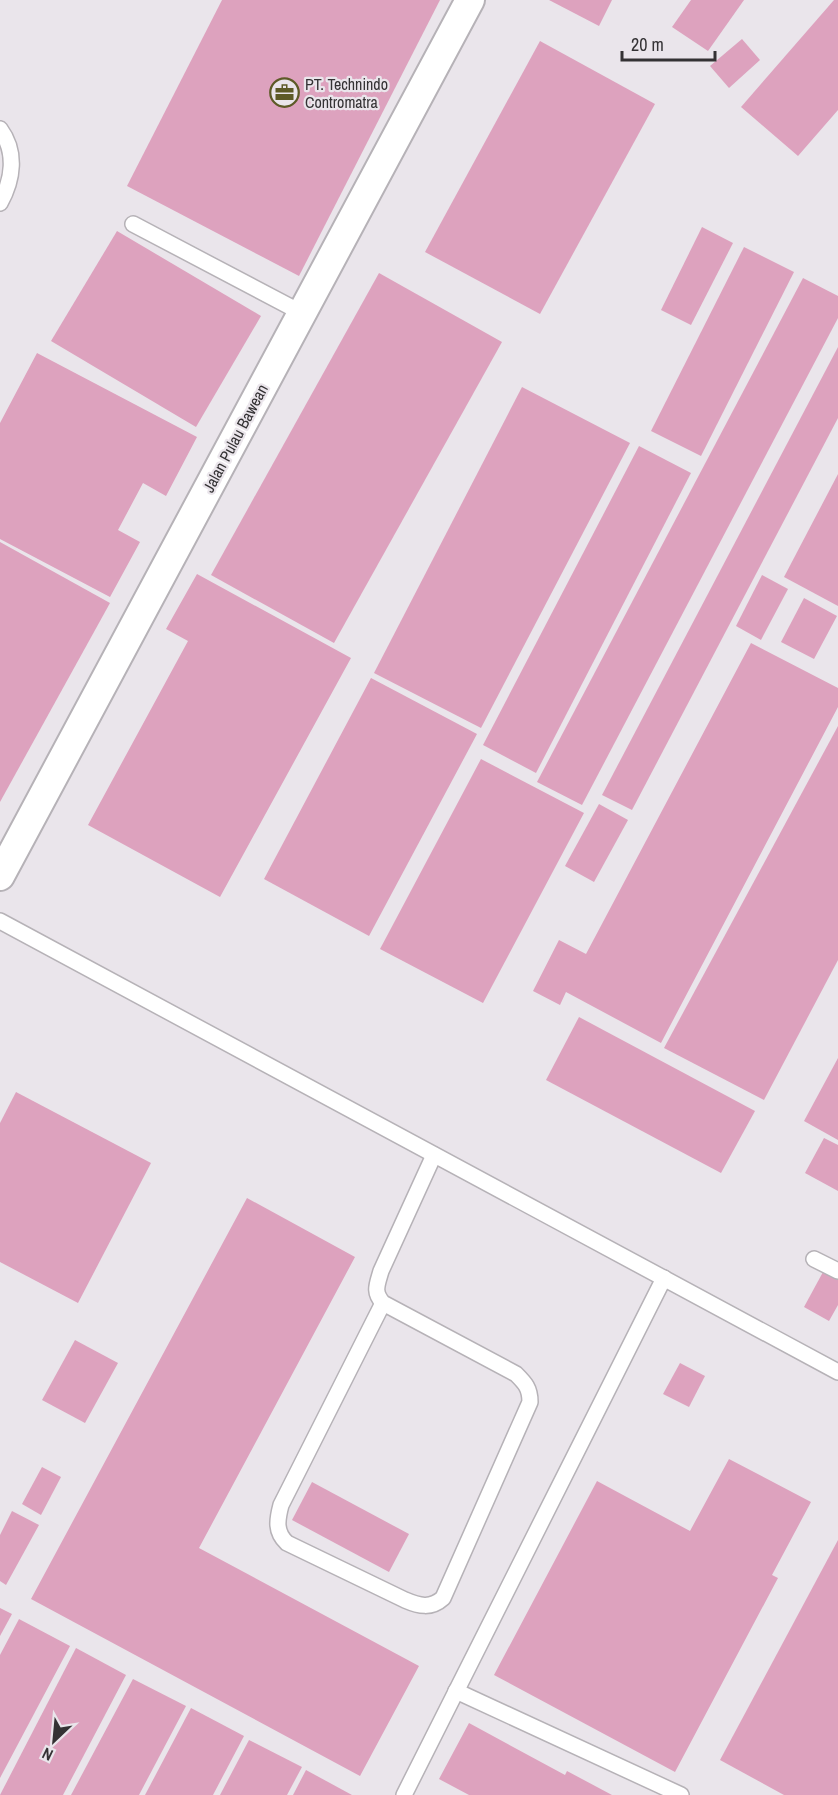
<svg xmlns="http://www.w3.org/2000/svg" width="838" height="1795" viewBox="0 0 838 1795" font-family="'Archivo Narrow',sans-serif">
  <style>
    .building { fill: #dda2be }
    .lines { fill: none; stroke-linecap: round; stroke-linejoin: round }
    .lane-casing { stroke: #b6b2b7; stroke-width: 18 }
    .street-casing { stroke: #b6b2b7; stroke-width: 32 }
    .lane { stroke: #fff; stroke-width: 15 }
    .street { stroke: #fff; stroke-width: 28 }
    .labels { text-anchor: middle; stroke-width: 4.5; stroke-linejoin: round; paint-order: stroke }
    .poi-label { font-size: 16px; fill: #343234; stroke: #eae5eb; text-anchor: start }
    .street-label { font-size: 16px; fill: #343234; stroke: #eae5eb }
  </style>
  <rect width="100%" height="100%" fill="#eae5eb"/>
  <g class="building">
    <path d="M222 0H440L299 276 127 186Z"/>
    <path d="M549 0H612L599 26Z"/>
    <path d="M691 0H744L708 51 672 27Z"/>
    <path d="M834 0H838V110L798 156 741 107Z"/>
    <path d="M742 39 760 60 729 88 710 66Z"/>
    <path d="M540 41 655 104 540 314 425 252Z"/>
    <path d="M702 227 733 243 691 325 661 310Z"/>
    <path d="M117 231 261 316 196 427 51 341Z"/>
    <path d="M744 247 794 272 701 456 651 431Z"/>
    <path d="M379 273 502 342 334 643 211 575Z"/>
    <path d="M803 278 838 296V318L582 805 537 782Z"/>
    <path d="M838 347V418L632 810 602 795Z"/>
    <path d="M37 353 197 437 166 496 143 483 118 530 140 542 110 597 0 539V423Z"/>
    <path d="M522 387 630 443 481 728 374 673Z"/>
    <path d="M639 446 691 473 536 773 483 745Z"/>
    <path d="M838 474V606L784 577Z"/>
    <path d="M0 542 110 603 0 802Z"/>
    <path d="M197 574 351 658 220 897 88 825 188 641 166 629Z"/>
    <path d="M762 575 788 589 761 640 736 626Z"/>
    <path d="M804 598 837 616 814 659 781 642Z"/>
    <path d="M751 643 838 688V707L661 1043 566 992 560 1005 533 991 559 940 586 954Z"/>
    <path d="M371 678 477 734 369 936 264 879Z"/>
    <path d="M838 726V960L764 1100 664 1048Z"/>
    <path d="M481 759 584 813 483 1003 380 949Z"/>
    <path d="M599 804 628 820 594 882 565 866Z"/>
    <path d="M579 1017 755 1111 721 1173 546 1080Z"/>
    <path d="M838 1058V1140L804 1121Z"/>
    <path d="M16 1092 151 1163 78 1303 0 1262V1123Z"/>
    <path d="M824 1138 838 1145V1191L805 1173Z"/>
    <path d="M247 1198 355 1257 199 1548 419 1666 360 1776 31 1599Z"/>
    <path d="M823 1272 838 1280V1305L829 1321 804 1307Z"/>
    <path d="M75 1340 118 1363 85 1423 42 1400Z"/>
    <path d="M680 1363 705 1376 689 1407 663 1394Z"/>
    <path d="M729 1459 811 1502 772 1575 778 1578 675 1772 494 1675 597 1481 690 1531Z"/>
    <path d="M42 1467 61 1477 41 1515 22 1504Z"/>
    <path d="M312 1482 409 1534 389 1572 292 1520Z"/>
    <path d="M12 1511 39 1525 6 1585 0 1581V1535Z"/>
    <path d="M838 1540V1795H784L720 1760Z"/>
    <path d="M0 1608 12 1614 0 1636Z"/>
    <path d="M19 1619 70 1646 0 1778V1655Z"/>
    <path d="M76 1648 126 1675 63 1795H0Z"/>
    <path d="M133 1679 186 1706 139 1795H71Z"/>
    <path d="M191 1708 244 1736 213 1795H145Z"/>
    <path d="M469 1723 565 1775 567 1771 612 1795H469L439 1779Z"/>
    <path d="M249 1740 302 1767 287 1795H220Z"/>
    <path d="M306 1770 352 1795H293Z"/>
  </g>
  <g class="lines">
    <defs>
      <g id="lane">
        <path d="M0 129C17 152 13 180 0 203"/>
        <path d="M133 224 302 313"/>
        <path d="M0 921 838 1372"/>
        <path d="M814 1259 838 1271"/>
        <path d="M383 1303 281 1505C277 1520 275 1532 287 1543L405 1600C419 1606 431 1609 443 1598L530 1402C530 1388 525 1383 516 1374L383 1303C373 1292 377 1285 381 1271L434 1155"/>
        <path d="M456 1691 681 1795"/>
        <path d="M404 1795 664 1278"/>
      </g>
      <path id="street" d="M0 876 470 0"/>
    </defs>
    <use href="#lane" class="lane-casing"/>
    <use href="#street" class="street-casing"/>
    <use href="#lane" class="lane"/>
    <use href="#street" class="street"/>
  </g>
  <defs>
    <symbol id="office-ring" viewBox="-11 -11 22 22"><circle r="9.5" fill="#eae5eb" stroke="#5d5a27" stroke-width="1.5"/><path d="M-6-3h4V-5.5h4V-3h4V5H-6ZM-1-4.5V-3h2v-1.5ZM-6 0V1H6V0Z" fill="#5d5a27"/></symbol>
  </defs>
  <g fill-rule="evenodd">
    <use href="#office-ring" x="268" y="76" width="33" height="33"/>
  </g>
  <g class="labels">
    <g class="poi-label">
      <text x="305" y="90">PT. Technindo<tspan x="305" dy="18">Contromatra</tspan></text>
    </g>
    <g class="street-label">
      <text transform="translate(235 438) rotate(-62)" y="6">Jalan Pulau Bawean</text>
    </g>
  </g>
  <g transform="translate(54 1741) rotate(206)" stroke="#eae5eb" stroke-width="4.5" paint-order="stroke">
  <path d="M0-4.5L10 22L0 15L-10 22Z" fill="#343234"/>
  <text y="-9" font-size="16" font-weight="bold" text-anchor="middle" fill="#343234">N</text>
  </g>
  <path d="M622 51v9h93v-9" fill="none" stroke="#343234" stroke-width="3"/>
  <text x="631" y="51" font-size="18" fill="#343234" stroke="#eae5eb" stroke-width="4.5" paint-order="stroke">20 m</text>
</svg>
